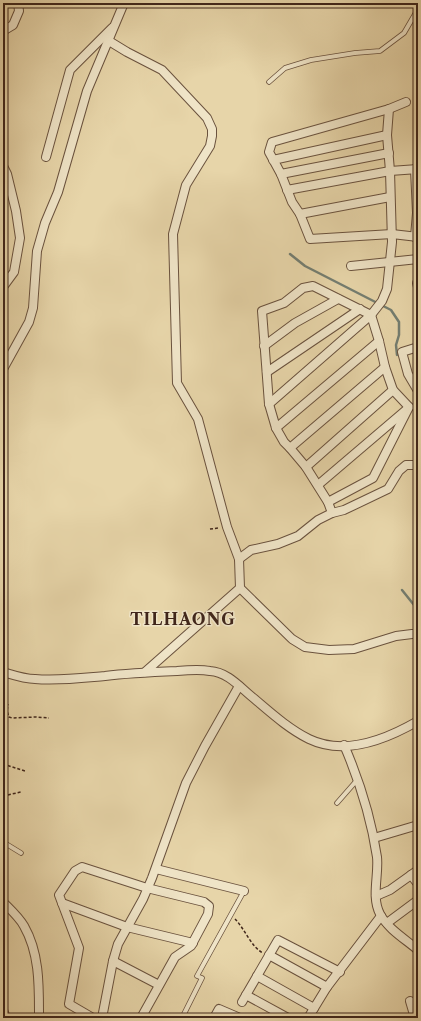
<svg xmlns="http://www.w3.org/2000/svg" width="421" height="1021" viewBox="0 0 421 1021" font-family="'Libre Caslon Text',serif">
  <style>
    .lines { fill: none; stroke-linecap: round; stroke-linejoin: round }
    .stream { stroke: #747e71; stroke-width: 2.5 }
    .lane-casing { stroke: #6a523e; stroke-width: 5.5 }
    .street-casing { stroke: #6a523e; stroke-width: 10 }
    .path { stroke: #40261b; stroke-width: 1.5; stroke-dasharray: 3 2; stroke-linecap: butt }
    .lane { stroke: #efe4c7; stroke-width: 4 }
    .street { stroke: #efe4c7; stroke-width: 8 }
    .labels { text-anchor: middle; stroke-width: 3; stroke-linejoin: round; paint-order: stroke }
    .district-label { font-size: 16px; font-weight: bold; letter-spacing: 1px; fill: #40261b; stroke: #efe4c7 }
  </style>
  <rect width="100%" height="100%" fill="#e7d5a9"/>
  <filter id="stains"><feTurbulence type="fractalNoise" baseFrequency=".005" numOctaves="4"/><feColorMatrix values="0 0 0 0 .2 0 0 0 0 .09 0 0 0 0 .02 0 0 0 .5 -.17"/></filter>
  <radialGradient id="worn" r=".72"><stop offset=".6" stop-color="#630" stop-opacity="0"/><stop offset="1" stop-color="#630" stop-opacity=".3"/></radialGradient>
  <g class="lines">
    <g class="stream">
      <path d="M290 254 305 266 391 310 399 322V335L396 345 397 355"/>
      <path d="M402 590 418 610"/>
    </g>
    <defs>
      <g id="lane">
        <path d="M269 82 285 68 311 60 355 53 380 51 404 33 418 9"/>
        <path d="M337 803 358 779"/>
        <path d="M3 842 21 853"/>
        <path d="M182 1018 202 978 197 976 244 891"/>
      </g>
      <g id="street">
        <path d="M3 31 13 25 19 11 18 3"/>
        <path d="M109 41 127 52 162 70 207 118 212 129V136L210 146 186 185 173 234 177 383 198 419 227 527 239 559 240 588 292 639 305 647 329 650 354 649 396 636 412 634H418"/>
        <path d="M406 102 389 109 272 142 269 152 281 174 292 202 300 214 310 239 392 234 418 237"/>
        <path d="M46 157 70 70 112 28"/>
        <path d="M273 160 387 135"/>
        <path d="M3 166 7 174 16 211 20 238 14 272 3 287"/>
        <path d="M415 169 417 213 415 237"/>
        <path d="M281 174 389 153"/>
        <path d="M287 190 390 171 418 169"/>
        <path d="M300 214 390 197"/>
        <path d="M351 266 418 259"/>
        <path d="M417 283 418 287"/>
        <path d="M264 346 295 323 338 299"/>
        <path d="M418 347 402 352 408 374 418 391"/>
        <path d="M3 369 29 322 33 308 37 251 45 223 58 192 87 91 124 3"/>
        <path d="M267 372 360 309"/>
        <path d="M269 404 371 315 382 301 387 289 392 242 390 171 387 135 389 109"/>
        <path d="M276 428 379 341"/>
        <path d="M290 448 385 367"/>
        <path d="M306 467 393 390"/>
        <path d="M318 485 406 410"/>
        <path d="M328 502 373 478 409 407"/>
        <path d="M332 513 328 502 306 467 290 448 284 442 276 428 269 404 262 311 284 303 303 288 313 286 371 315 379 341 385 367 393 390 409 407"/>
        <path d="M239 559 251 550 278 544 298 536 318 520 332 513 344 510 388 489 399 471 406 465H418"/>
        <path d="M3 672C13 675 25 679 35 679 59 681 82 678 105 676 129 673 153 672 177 671 188 670 200 669 210 671 227 672 239 686 251 696 269 711 287 728 309 739 344 756 387 739 418 721"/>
        <path d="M145 672 240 588"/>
        <path d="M344 745C360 782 371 817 377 857 379 875 371 897 380 914 388 929 405 939 418 950"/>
        <path d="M374 838 418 825"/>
        <path d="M156 869 244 891"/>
        <path d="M411 875 418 884"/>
        <path d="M376 896 390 890 418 870"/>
        <path d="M3 902C10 909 19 917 24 926 40 954 39 987 39 1018"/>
        <path d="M62 903 127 927 193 943"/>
        <path d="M387 923 418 900"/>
        <path d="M269 955 327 987"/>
        <path d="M113 961 159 985"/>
        <path d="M257 976 314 1008"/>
        <path d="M246 995 288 1018"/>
        <path d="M410 1001 415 1018"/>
        <path d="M242 1002 278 940 340 972"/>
        <path d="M3 1010 6 1018"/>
        <path d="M93 1018 69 1004 79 948 59 895 75 871 82 867 147 888 204 902 209 906 208 914 191 946 175 957 141 1018"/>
        <path d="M102 1018 113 961 118 944 143 899 152 878 186 783 205 746 239 686"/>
        <path d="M214 1018 219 1009 240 1018"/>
        <path d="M308 1018 327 987 381 916"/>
      </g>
    </defs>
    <use href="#lane" class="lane-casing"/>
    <use href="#street" class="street-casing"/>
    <g class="path">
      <path d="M210 529 219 528"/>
      <path d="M3 699 8 705 7 711 9 717 12 718 36 717 49 718"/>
      <path d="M3 764 25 771"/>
      <path d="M3 796 21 792"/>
      <path d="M235 919C245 929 251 947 263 953"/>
    </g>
    <use href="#lane" class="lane"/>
    <use href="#street" class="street"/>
  </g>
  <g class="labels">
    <g class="district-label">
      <text x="183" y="625">TILHAONG</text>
    </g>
  </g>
  <rect width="421" height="1021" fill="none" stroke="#e7d5a9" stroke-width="16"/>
  <rect x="4" y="4" width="413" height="1013" fill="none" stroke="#40261b" stroke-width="2"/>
  <rect x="8" y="8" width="405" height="1005" fill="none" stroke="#40261b"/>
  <rect width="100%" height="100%" filter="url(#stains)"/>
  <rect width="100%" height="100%" fill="url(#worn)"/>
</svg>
